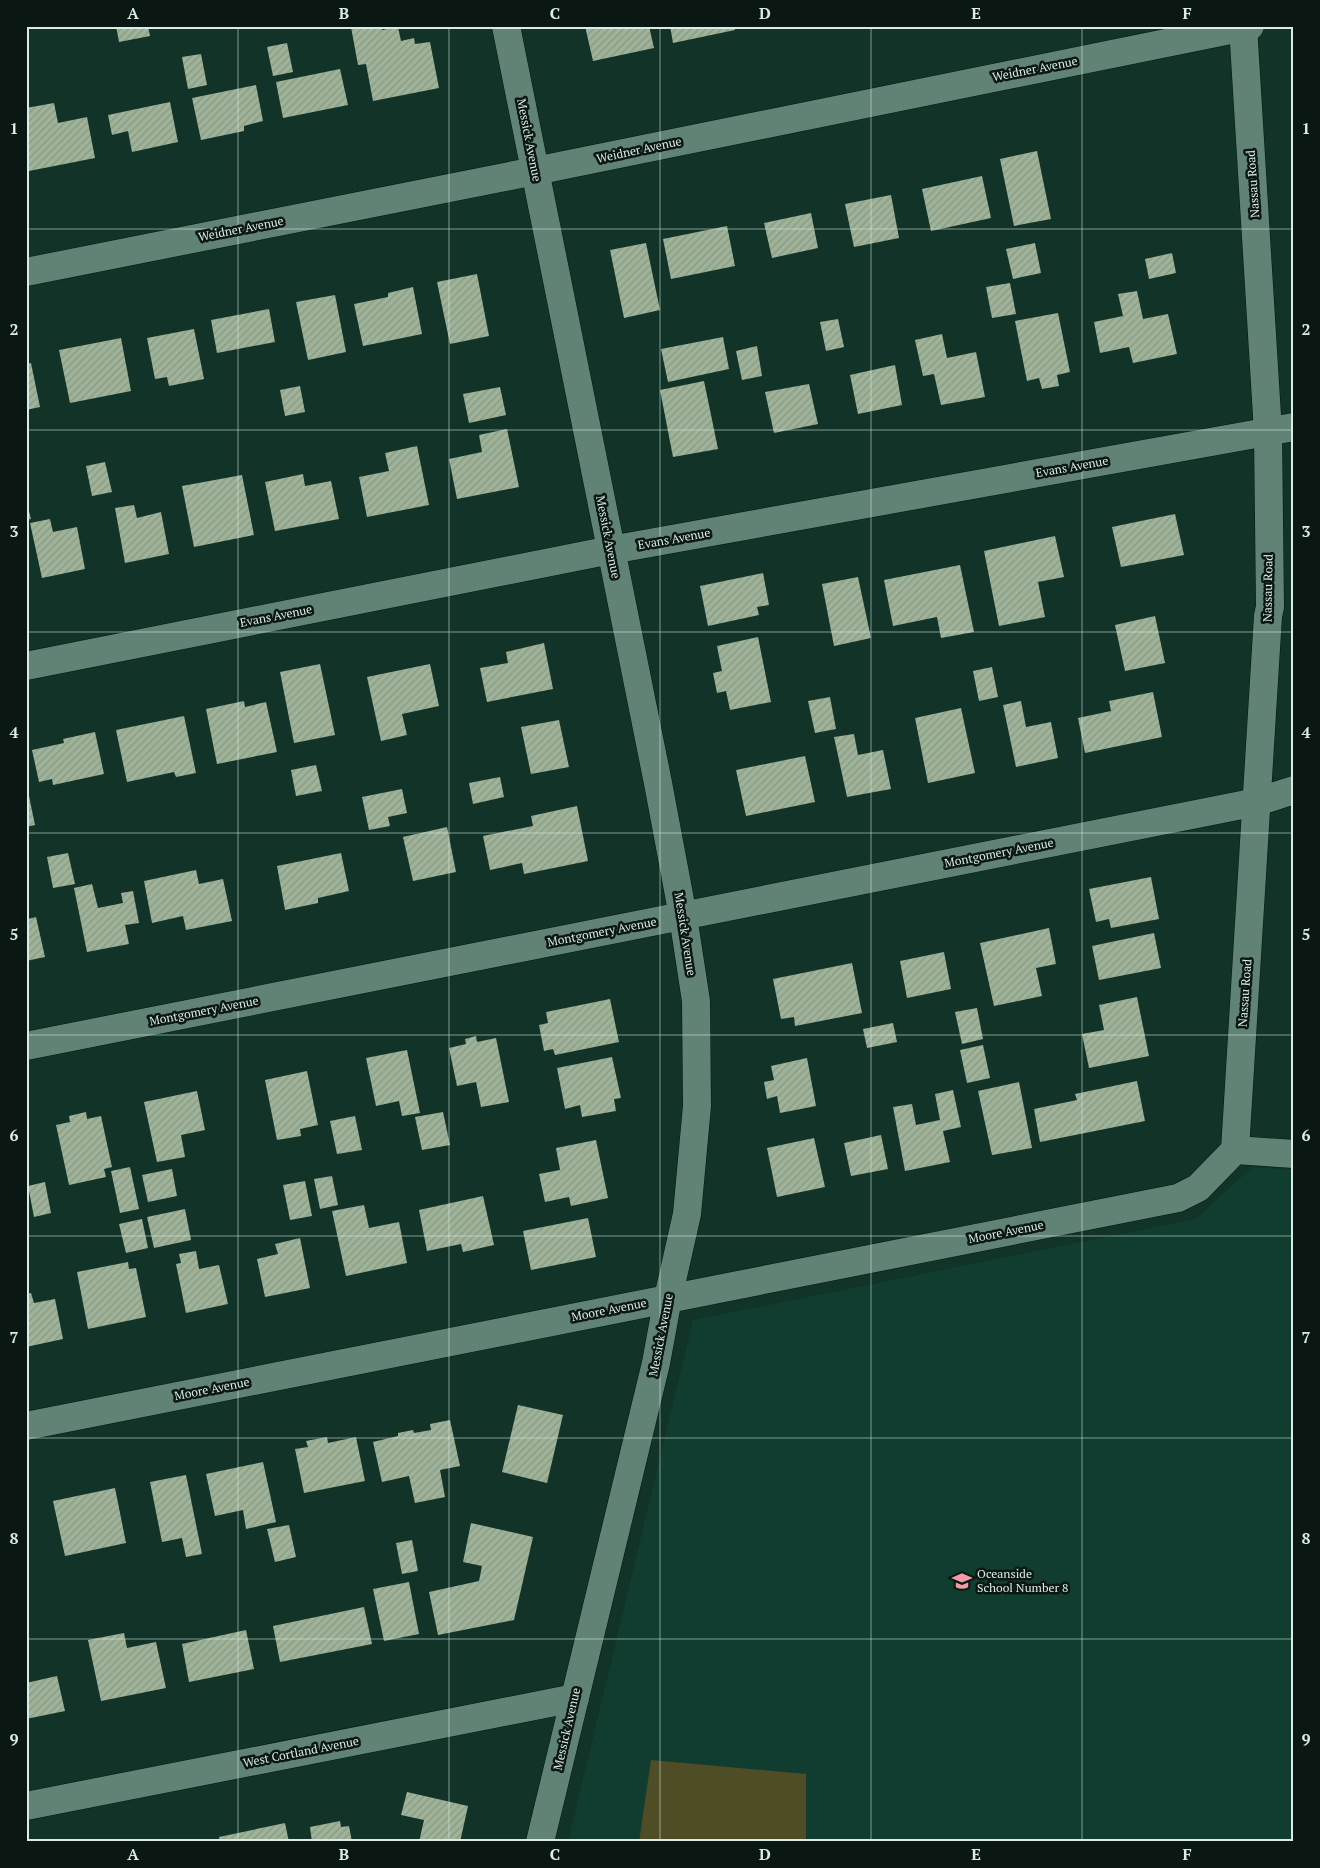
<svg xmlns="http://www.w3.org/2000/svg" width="1320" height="1868" viewBox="0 0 1320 1868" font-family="'PT Serif',serif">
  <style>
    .built { fill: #103d2f }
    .park { fill: #4f4d25 }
    .building { fill: url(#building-hatch) }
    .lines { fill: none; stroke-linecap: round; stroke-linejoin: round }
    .minor-casing { stroke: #001a11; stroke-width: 29 }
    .minor { stroke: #618376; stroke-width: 28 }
    .grid { fill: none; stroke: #daece5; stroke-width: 1; stroke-opacity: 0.55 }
    .labels { text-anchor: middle; stroke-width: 5; stroke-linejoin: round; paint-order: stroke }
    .street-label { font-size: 12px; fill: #daece5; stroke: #0a1713 }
    .poi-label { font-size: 12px; fill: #daece5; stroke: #0a1713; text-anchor: start }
    .neatline { fill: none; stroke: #daece5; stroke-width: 2 }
    .grid-label { font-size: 16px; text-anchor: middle; font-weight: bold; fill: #daece5 }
  </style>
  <defs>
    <pattern id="building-hatch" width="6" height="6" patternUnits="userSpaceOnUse" patternTransform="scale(1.25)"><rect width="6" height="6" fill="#9fb399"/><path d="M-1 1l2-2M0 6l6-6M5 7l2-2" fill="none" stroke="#889884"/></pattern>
  </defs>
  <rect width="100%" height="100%" fill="#123328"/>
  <path class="built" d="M1252 1167 1294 1170V1842H568L693 1320 1196 1219Z"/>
  <path class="park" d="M651 1760 806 1774V1842H639Z"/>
  <g class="building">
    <path d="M116 26H148L150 36 119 42Z"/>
    <path d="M355 26H381L382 30 398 27 401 41 414 38 415 44 430 42 439 88 373 101 366 64 358 65 351 27Z"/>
    <path d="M585 26H649L654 48 593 61Z"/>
    <path d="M670 26H735V30L673 43Z"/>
    <path d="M287 43 293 72 273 76 267 47Z"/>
    <path d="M201 54 207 85 188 89 182 57Z"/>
    <path d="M340 69 348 105 283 118 276 82Z"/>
    <path d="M256 85 263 121 244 126V131L201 140 192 98Z"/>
    <path d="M170 102 178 142 132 152 128 131 112 135 108 115Z"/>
    <path d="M54 103 58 123 87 117 95 158 29 171 26 156V108Z"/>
    <path d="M1037 151 1051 219 1014 226 1000 159Z"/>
    <path d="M982 176 991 218 931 231 922 189Z"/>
    <path d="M891 195 899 238 854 247 845 204Z"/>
    <path d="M811 213 818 248 772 258 764 223Z"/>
    <path d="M727 226 735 266 671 279 663 239Z"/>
    <path d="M646 243 660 310 624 318 610 250Z"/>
    <path d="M1035 243 1041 273 1013 279 1006 249Z"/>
    <path d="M1172 253 1176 273 1149 279 1145 259Z"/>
    <path d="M477 274 489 336 450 344 437 282Z"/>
    <path d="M1010 283 1016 314 992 318 986 287Z"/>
    <path d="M413 287 422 334 363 346 354 304 388 297V293Z"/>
    <path d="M1137 291 1143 319 1168 314 1177 354 1133 363 1129 347 1100 353 1094 322 1123 316 1118 294Z"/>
    <path d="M335 295 346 352 308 360 296 302Z"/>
    <path d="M269 309 275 342 217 353 211 320Z"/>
    <path d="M1058 313 1070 372 1057 375 1059 386 1042 389 1039 378 1027 381 1015 321Z"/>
    <path d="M838 319 844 347 826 351 820 322Z"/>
    <path d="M194 329 204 379 169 386 167 377 155 379 147 338Z"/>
    <path d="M942 334 947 358 976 352 985 397 941 405 934 374 923 376 915 340Z"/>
    <path d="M723 337 729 369 668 382 661 349Z"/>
    <path d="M121 338 131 391 70 403 59 350Z"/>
    <path d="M757 346 762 376 742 380 736 351Z"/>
    <path d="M31 363 40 407 26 410V364Z"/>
    <path d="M895 365 902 405 858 414 850 375Z"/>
    <path d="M704 381 718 449 673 457 660 390Z"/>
    <path d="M809 384 818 424 774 433 765 392Z"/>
    <path d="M300 386 305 412 285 416 280 390Z"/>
    <path d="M500 387 506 415 469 423 463 394Z"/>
    <path d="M507 429 519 487 457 499 449 459 482 452 479 435Z"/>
    <path d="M417 446 429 505 367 517 359 477 389 471 385 453Z"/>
    <path d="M105 462 112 492 92 496 86 466Z"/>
    <path d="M303 474 305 486 331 481 339 519 275 531 265 482Z"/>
    <path d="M242 475 254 535 194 547 182 486Z"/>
    <path d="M26 500 31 519 26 520Z"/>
    <path d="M134 505 137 518 161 512 169 554 125 563 115 508Z"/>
    <path d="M1175 514 1184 555 1121 567 1112 527Z"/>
    <path d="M50 519 53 532 77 527 85 569 42 578 30 523Z"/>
    <path d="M1055 536 1064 577 1038 582 1045 617 999 626 984 551Z"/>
    <path d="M960 565 974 632 941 638 937 617 893 626 884 580Z"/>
    <path d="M763 573 769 605 757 607 759 615 708 626 700 586Z"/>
    <path d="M858 577 871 638 834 646 822 584Z"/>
    <path d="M1155 616 1165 663 1125 671 1115 625Z"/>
    <path d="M758 637 771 702 730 710 726 691 717 693 713 673 722 671 717 646Z"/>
    <path d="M544 643 553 689 487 702 480 668 508 663 506 652Z"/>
    <path d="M320 664 335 735 294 743 280 672Z"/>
    <path d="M430 664 439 706 402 714 407 735 381 741 367 677Z"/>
    <path d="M992 667 998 697 979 701 973 671Z"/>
    <path d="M1153 692 1162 737 1085 753 1078 718 1111 711 1109 701Z"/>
    <path d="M830 697 836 729 815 733 808 701Z"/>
    <path d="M244 701 245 707 266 702 277 752 217 764 206 709Z"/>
    <path d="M1021 701 1026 727 1051 722 1058 758 1016 767 1003 705Z"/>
    <path d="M961 708 975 773 928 783 915 718Z"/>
    <path d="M184 716 196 773 176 777 174 772 127 782 116 730Z"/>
    <path d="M559 720 569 767 531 774 521 727Z"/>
    <path d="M95 732 104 774 53 785 52 779 39 782 32 750 64 743 63 739Z"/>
    <path d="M854 734 858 755 883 750 891 789 847 797 834 737Z"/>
    <path d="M805 756 815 802 746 816 736 770Z"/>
    <path d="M316 765 322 791 296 796 291 770Z"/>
    <path d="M500 777 504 797 473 804 469 783Z"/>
    <path d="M402 789 407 813 388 817 390 826 369 830 362 797Z"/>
    <path d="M29 796 35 825 26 827V797Z"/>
    <path d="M577 806 588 861 524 874 522 863 490 870 483 836 533 826 531 816Z"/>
    <path d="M447 827 456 872 413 881 403 837Z"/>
    <path d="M68 853 75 884 53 888 47 857Z"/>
    <path d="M341 853 349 891 318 898V903L285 910 277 866Z"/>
    <path d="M196 870 199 884 223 879 232 921 186 930 183 916 152 923 144 881Z"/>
    <path d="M1151 877 1159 919 1111 928 1109 919 1096 922 1089 889Z"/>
    <path d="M92 884 98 908 123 903 121 893 133 891 139 923 125 925 129 944 87 952 74 888Z"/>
    <path d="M26 914 28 919 36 917 45 957 26 961Z"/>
    <path d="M1049 928 1056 964 1036 968 1042 996 994 1006 980 943Z"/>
    <path d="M1154 933 1161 968 1099 980 1092 946Z"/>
    <path d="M944 952 951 989 907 998 900 961Z"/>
    <path d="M852 963 862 1013 795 1026 794 1017 781 1019 773 979Z"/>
    <path d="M1137 997 1149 1056 1089 1068 1082 1034 1104 1030 1099 1005Z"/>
    <path d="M610 999 619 1042 555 1055 553 1049 544 1051 539 1025 548 1023 546 1012Z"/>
    <path d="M977 1008 983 1039 962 1044 955 1012Z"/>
    <path d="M893 1023 897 1042 867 1048 863 1029Z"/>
    <path d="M476 1036 477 1042 496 1038 509 1102 481 1107 476 1082 457 1086 449 1048 466 1044 465 1039Z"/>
    <path d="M983 1045 990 1078 967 1083 960 1050Z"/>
    <path d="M407 1050 420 1113 402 1116 399 1101 376 1106 366 1058Z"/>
    <path d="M612 1057 621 1098 614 1099 616 1111 582 1117 580 1105 565 1109 557 1068Z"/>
    <path d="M807 1058 816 1106 780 1113 777 1096 767 1099 764 1082 774 1080 771 1066Z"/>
    <path d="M307 1071 318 1125 300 1129 301 1136 277 1140 265 1080Z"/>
    <path d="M1137 1081 1145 1121 1040 1142 1034 1109 1077 1100 1075 1094Z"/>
    <path d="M1019 1082 1032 1148 992 1155 978 1091Z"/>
    <path d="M953 1090 961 1127 943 1131 950 1162 905 1171 893 1107 912 1104 916 1125 940 1120 935 1094Z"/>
    <path d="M197 1091 205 1130 181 1135 185 1157 157 1162 144 1102Z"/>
    <path d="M86 1112 87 1119 101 1116 112 1167 104 1169 106 1177 69 1185 56 1125 70 1122 69 1116Z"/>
    <path d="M443 1112 450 1145 422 1150 415 1117Z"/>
    <path d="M355 1116 362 1150 337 1154 330 1121Z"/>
    <path d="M881 1135 888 1169 851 1176 844 1143Z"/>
    <path d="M814 1138 825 1187 777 1197 767 1148Z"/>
    <path d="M596 1140 608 1198 571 1206 569 1197 545 1202 539 1174 560 1170 556 1148Z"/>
    <path d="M130 1167 139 1209 120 1213 111 1171Z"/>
    <path d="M172 1169 177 1196 148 1202 142 1175Z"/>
    <path d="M332 1176 338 1205 320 1209 314 1179Z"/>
    <path d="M305 1181 312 1216 290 1220 283 1185Z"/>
    <path d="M45 1182 51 1213 34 1217 28 1186Z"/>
    <path d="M483 1196 494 1245 463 1252 461 1244 427 1251 419 1210Z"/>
    <path d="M364 1205 369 1228 399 1222 407 1263 346 1276 332 1211Z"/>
    <path d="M185 1209 191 1240 154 1248 147 1217Z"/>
    <path d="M588 1218 596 1257 531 1270 523 1231Z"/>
    <path d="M142 1219 148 1248 126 1253 119 1224Z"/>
    <path d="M300 1238 310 1288 265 1297 257 1259 278 1254 275 1244Z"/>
    <path d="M196 1251 199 1269 219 1265 228 1304 186 1313 176 1264 181 1263 179 1254Z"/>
    <path d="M128 1262 129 1269 136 1268 146 1317 88 1329 77 1272Z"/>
    <path d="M31 1293 34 1303 55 1299 63 1339 26 1347V1294Z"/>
    <path d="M518 1405 563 1415 547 1483 502 1472Z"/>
    <path d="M450 1420 460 1466 440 1470 445 1497 415 1503 409 1476 382 1482 373 1442 398 1436V1433L413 1430 414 1433 431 1430 430 1424Z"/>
    <path d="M327 1437 328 1443 356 1437 365 1481 304 1493 295 1449 308 1447 306 1441Z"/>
    <path d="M263 1462 276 1522 246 1529 243 1510 215 1516 206 1474Z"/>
    <path d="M186 1475 202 1554 186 1557 182 1538 162 1542 150 1482Z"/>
    <path d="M115 1488 126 1543 65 1556 53 1501Z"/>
    <path d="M471 1523 533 1537 514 1620 438 1635 429 1592 479 1581 482 1566 463 1562Z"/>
    <path d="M289 1525 296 1557 275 1562 267 1529Z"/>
    <path d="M412 1540 418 1571 402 1574 396 1543Z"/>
    <path d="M409 1582 419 1634 384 1641 373 1589Z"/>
    <path d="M364 1607 372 1644 280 1662 273 1626Z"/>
    <path d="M246 1630 254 1669 189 1682 182 1644Z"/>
    <path d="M124 1633 127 1648 156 1642 166 1688 101 1701 88 1640Z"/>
    <path d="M57 1676 65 1711 26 1719V1683Z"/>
    <path d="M407 1792 468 1806 460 1842H419L424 1820 401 1815Z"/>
    <path d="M340 1821 341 1827 349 1826 352 1842H312L310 1827Z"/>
    <path d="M285 1823 289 1842H220L219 1837Z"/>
  </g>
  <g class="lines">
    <defs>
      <g id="minor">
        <path d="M506 26 658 783 683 916 696 1001 697 1106 687 1214 668 1298 656 1363 540 1842"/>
        <path d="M26 272 535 171 1250 26"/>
        <path d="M26 666 611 550 1294 427"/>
        <path d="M26 1046 1257 802 1294 790"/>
        <path d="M1235 1150 1268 616 1270 607 1268 432 1243 26"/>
        <path d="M26 1426 1178 1198 1198 1188 1235 1150 1294 1154"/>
        <path d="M26 1806 575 1698"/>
      </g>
    </defs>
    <use href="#minor" class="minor-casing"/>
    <use href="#minor" class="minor"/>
  </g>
  <path class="grid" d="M238 26V1842M449 26V1842M660 26V1842M871 26V1842M1082 26V1842M26 229H1294M26 430H1294M26 632H1294M26 833H1294M26 1035H1294M26 1236H1294M26 1438H1294M26 1639H1294"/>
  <defs>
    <symbol id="school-bare" viewBox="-9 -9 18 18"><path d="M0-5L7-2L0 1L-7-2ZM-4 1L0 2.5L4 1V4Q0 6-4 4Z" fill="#f49aa7" stroke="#0a1713" stroke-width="2.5" paint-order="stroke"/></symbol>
  </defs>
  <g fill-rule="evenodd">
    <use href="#school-bare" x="948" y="1567" width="28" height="28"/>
  </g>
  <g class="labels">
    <g class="street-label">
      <text transform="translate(1035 69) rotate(-11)" y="4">Weidner Avenue</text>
      <text transform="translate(529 140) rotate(79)" y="4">Messick Avenue</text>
      <text transform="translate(639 150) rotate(-12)" y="4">Weidner Avenue</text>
      <text transform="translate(1253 184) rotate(-94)" y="4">Nassau Road</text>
      <text transform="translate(241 229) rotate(-11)" y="4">Weidner Avenue</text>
      <text transform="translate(1072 467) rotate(-10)" y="4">Evans Avenue</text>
      <text transform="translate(608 537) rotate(79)" y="4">Messick Avenue</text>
      <text transform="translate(674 539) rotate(-10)" y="4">Evans Avenue</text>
      <text transform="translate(1268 588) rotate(-89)" y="4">Nassau Road</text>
      <text transform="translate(276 616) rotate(-11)" y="4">Evans Avenue</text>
      <text transform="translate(999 853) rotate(-11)" y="4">Montgomery Avenue</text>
      <text transform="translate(602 932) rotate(-11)" y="4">Montgomery Avenue</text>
      <text transform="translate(685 934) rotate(81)" y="4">Messick Avenue</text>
      <text transform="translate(1245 993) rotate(-86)" y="4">Nassau Road</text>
      <text transform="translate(204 1011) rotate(-11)" y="4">Montgomery Avenue</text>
      <text transform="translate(1006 1232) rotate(-11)" y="4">Moore Avenue</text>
      <text transform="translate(609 1310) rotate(-11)" y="4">Moore Avenue</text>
      <text transform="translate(661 1335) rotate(-79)" y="4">Messick Avenue</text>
      <text transform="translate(212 1389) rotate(-11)" y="4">Moore Avenue</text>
      <text transform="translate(567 1729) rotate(-77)" y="4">Messick Avenue</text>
      <text transform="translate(301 1752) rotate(-11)" y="4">West Cortland Avenue</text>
    </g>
    <g class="poi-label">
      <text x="977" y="1578">Oceanside<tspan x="977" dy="14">School Number 8</tspan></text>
    </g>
  </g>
  <rect width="1320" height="1868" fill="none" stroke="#0a1713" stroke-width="55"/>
  <rect x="28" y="28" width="1264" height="1812" class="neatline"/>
  <g class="grid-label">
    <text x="133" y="19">A</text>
    <text x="344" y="19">B</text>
    <text x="555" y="19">C</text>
    <text x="765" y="19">D</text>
    <text x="976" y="19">E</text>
    <text x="1187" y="19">F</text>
    <text x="14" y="134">1</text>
    <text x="1306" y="134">1</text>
    <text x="14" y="335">2</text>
    <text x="1306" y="335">2</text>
    <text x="14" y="537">3</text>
    <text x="1306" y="537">3</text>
    <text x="14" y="738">4</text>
    <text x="1306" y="738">4</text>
    <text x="14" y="940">5</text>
    <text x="1306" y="940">5</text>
    <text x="14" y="1141">6</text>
    <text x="1306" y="1141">6</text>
    <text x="14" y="1343">7</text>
    <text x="1306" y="1343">7</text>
    <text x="14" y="1544">8</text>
    <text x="1306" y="1544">8</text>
    <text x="14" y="1745">9</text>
    <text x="1306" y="1745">9</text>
    <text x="133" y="1860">A</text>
    <text x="344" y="1860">B</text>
    <text x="555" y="1860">C</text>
    <text x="765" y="1860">D</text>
    <text x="976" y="1860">E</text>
    <text x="1187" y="1860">F</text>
  </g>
</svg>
